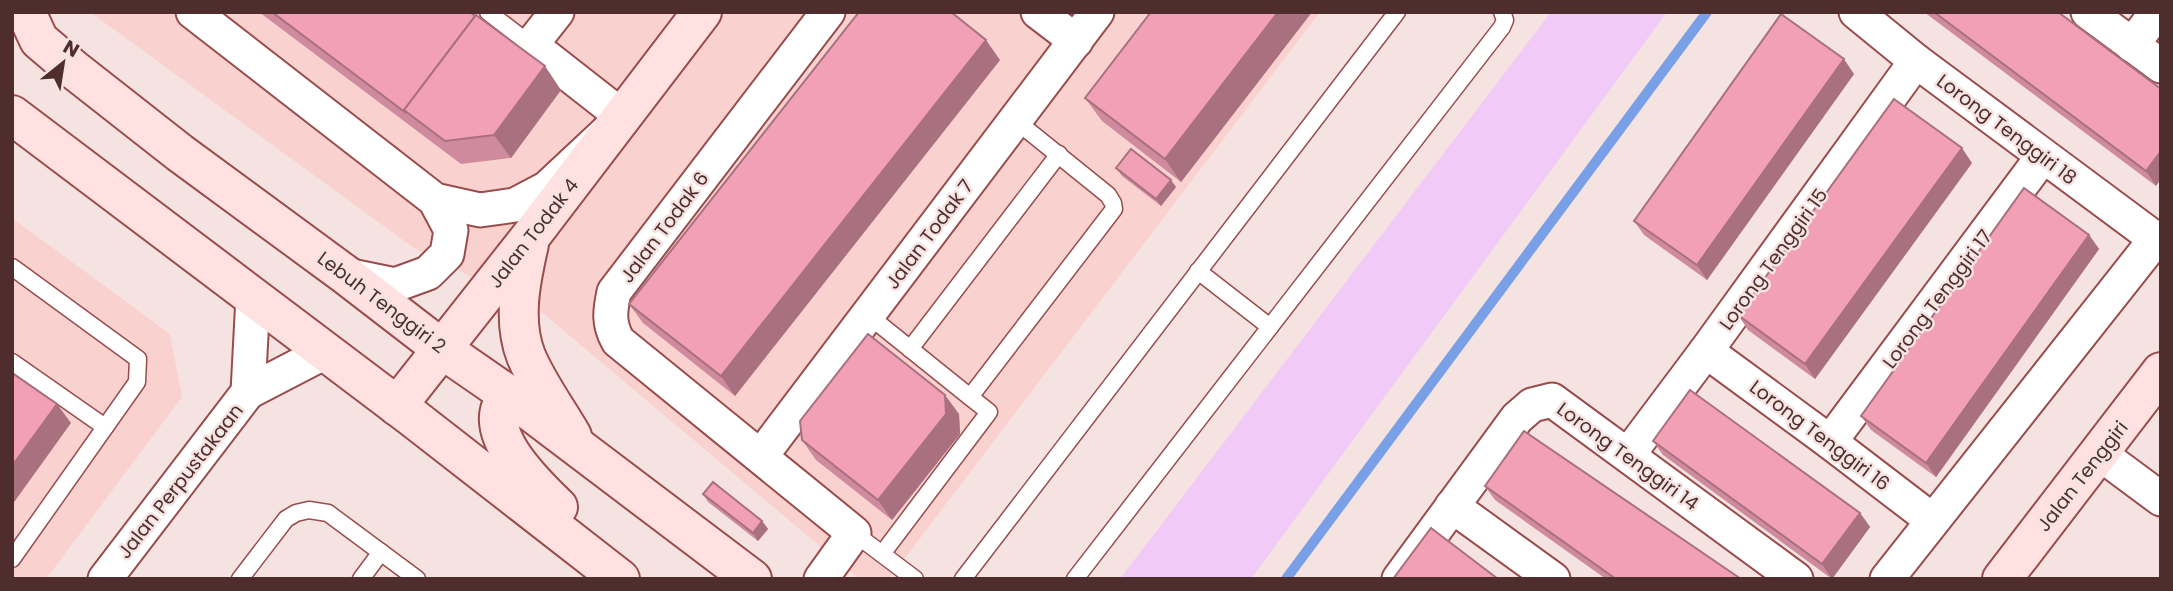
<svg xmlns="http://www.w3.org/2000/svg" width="2173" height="591" viewBox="0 0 2173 591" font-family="Poppins,sans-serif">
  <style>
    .built { fill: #f9d2d0 }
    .green { fill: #f1caf7 }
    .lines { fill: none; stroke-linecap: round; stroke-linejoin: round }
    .stream { stroke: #79a0e6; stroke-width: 10 }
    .lane-casing { stroke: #984d4c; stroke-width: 19 }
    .street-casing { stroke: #984d4c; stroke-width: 37 }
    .secondary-casing { stroke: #984d4c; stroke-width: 42 }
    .lane { stroke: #fff; stroke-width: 16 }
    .street { stroke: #fff; stroke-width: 33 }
    .secondary { stroke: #fee1e0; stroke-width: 38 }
    .wall { fill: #cf8a9d }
    .shaded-wall { fill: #a9707f }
    .building { fill: #f1a0b6; stroke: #a9707f; stroke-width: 2 }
    .labels { text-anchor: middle; stroke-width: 5; stroke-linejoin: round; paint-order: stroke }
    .street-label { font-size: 19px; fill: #4f2d2c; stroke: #f5e3e2 }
  </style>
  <rect width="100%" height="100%" fill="#f5e3e2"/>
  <g class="built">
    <path d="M90 12H1320L889 579H859L545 315 411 246Z"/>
    <path d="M12 218 170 334 182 397 46 579H12Z"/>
  </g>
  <path class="green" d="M1551 12H1667L1251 579H1120Z"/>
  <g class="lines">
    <path class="stream" d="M1286 579 1707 12"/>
    <defs>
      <g id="lane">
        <path d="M488 12 531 45"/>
        <path d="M12 267 138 359 137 382 12 559"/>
        <path d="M1198 271 1270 327"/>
        <path d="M868 315 970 397 1114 209 1113 203 1108 195 1015 120"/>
        <path d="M910 349 1059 154"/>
        <path d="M12 362 105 427"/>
        <path d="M854 533 915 579"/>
        <path d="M882 554 989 412 970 397"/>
        <path d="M240 579 286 519 296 513 309 510 328 513 417 579"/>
        <path d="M361 579 381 552"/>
        <path d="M963 579 1397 12"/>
        <path d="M1075 579 1502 27 1505 20 1502 12"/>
      </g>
      <g id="street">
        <path d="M193 12 435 200 480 210 515 205 547 188 623 117 531 45 557 12"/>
        <path d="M1038 12 1076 41"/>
        <path d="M1856 12 1916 61 2161 243"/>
        <path d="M2088 12 2161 66"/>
        <path d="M2132 45 2157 12"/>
        <path d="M346 275 395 285 428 273 447 254 451 230 435 200"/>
        <path d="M1706 351 1830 442 1932 520"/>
        <path d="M248 392 325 352"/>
        <path d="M1830 442 2043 156"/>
        <path d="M2099 453 2161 499"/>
        <path d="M1628 455 1706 351 1916 61"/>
        <path d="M761 456 1097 12"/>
        <path d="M1452 506 1553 579"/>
        <path d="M105 579 248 392 253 297"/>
        <path d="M821 579 854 533 618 341C608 323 610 311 614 292L828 12"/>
        <path d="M1399 579 1517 418 1532 405 1552 400 1796 579"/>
        <path d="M1887 579 2155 240"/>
      </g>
      <g id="secondary">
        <path d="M26 12 39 40 73 69 180 153 346 275 442 349 510 396 752 579"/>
        <path d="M12 115 412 417 620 579"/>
        <path d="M529 244C521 279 512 320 526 356 537 383 557 410 572 436"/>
        <path d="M510 396C507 400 502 406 500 410 491 443 537 487 558 507"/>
        <path d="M397 406 531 236 702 12"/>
        <path d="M2002 579 2161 372"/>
      </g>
    </defs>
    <use href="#lane" class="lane-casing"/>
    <use href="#street" class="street-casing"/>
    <use href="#secondary" class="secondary-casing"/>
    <use href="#lane" class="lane"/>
    <use href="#street" class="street"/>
    <use href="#secondary" class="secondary"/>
  </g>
  <g class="wall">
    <path d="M259 12H470L561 90 511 158 461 164Z"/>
    <path d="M1151 12H1312L1181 182 1102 121 1085 98Z"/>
    <path d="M1924 12H2058L2156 186Z"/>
    <path d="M1000 60 735 396 643 323 629 304Z"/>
    <path d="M1854 74 1707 280 1644 235 1634 221Z"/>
    <path d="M1972 163 1815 379 1748 330 1738 315Z"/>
    <path d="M1116 168 1176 187 1161 206 1122 176Z"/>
    <path d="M2089 235 2099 249 1936 477 1871 430 1861 416Z"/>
    <path d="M959 414 960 434 892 520 816 460 802 440Z"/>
    <path d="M1653 441 1860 513 1870 527 1832 579 1663 455Z"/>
    <path d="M1485 486 1741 579H1606L1495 500Z"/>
    <path d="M703 494 762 521 768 529 758 541 708 502Z"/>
  </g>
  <g class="shaded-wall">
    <path d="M1278 12H1312L1181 182 1165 159Z"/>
    <path d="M986 40 1000 60 735 396 721 376Z"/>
    <path d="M1844 59 1854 74 1707 280 1697 265Z"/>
    <path d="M545 66 561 90 511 158 494 135Z"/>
    <path d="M1962 148 1972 163 1815 379 1805 364Z"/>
    <path d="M2161 151V179L2156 186 2146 171Z"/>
    <path d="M1171 180 1176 187 1161 206 1156 199Z"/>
    <path d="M2089 235 2099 249 1936 477 1926 463Z"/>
    <path d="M945 395 959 414 960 434 892 520 878 500Z"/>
    <path d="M57 404 71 423 12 505V466Z"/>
    <path d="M1860 513 1870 527 1832 579 1822 564Z"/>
    <path d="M762 521 768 529 758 541 753 533Z"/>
  </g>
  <g class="building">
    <path d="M272 12H470L475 16 404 110 406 113Z"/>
    <path d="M859 12H951L986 40 721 376 629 304Z"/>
    <path d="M1151 12H1278L1165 159 1085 98Z"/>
    <path d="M1934 12H2058L2161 89V151L2146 171Z"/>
    <path d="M1781 14 1844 59 1697 265 1634 221Z"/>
    <path d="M476 15 545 66 494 135 445 141 404 110Z"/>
    <path d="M1894 99 1962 148 1805 364 1738 315Z"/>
    <path d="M1131 149 1171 180 1156 199 1116 168Z"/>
    <path d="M2024 188 2089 235 1926 463 1861 416Z"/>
    <path d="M868 334 945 395 946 414 878 500 802 440 800 421Z"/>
    <path d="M12 373 57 404 12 466Z"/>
    <path d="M1690 390 1860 513 1822 564 1653 441Z"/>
    <path d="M1524 431 1741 579H1616L1485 486Z"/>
    <path d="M713 482 762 521 753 533 703 494Z"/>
    <path d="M1431 528 1498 579H1393Z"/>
  </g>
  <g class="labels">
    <g class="street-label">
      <text transform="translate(2007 129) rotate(37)" y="7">Lorong Tenggiri 18</text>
      <text transform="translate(664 227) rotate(-53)" y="7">Jalan Todak 6</text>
      <text transform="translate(533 233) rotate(-52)" y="7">Jalan Todak 4</text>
      <text transform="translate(929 234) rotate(-53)" y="7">Jalan Todak 7</text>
      <text transform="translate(1773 259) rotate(-54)" y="7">Lorong Tenggiri 15</text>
      <text transform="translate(1937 299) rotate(-53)" y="7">Lorong Tenggiri 17</text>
      <text transform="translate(382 302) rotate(37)" y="7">Lebuh Tenggiri 2</text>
      <text transform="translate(1820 435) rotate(37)" y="7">Lorong Tenggiri 16</text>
      <text transform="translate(1628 456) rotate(36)" y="7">Lorong Tenggiri 14</text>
      <text transform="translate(2082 476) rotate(-52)" y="7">Jalan Tenggiri</text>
      <text transform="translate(180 481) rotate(-52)" y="7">Jalan Perpustakaan</text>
    </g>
  </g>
  <rect width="2173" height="591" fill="none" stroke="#4f2d2c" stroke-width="28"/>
  <g transform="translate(63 63) rotate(30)" stroke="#f5e3e2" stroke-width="5" paint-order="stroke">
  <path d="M0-5L12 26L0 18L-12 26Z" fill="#4f2d2c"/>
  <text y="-10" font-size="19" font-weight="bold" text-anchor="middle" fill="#4f2d2c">N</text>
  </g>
</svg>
